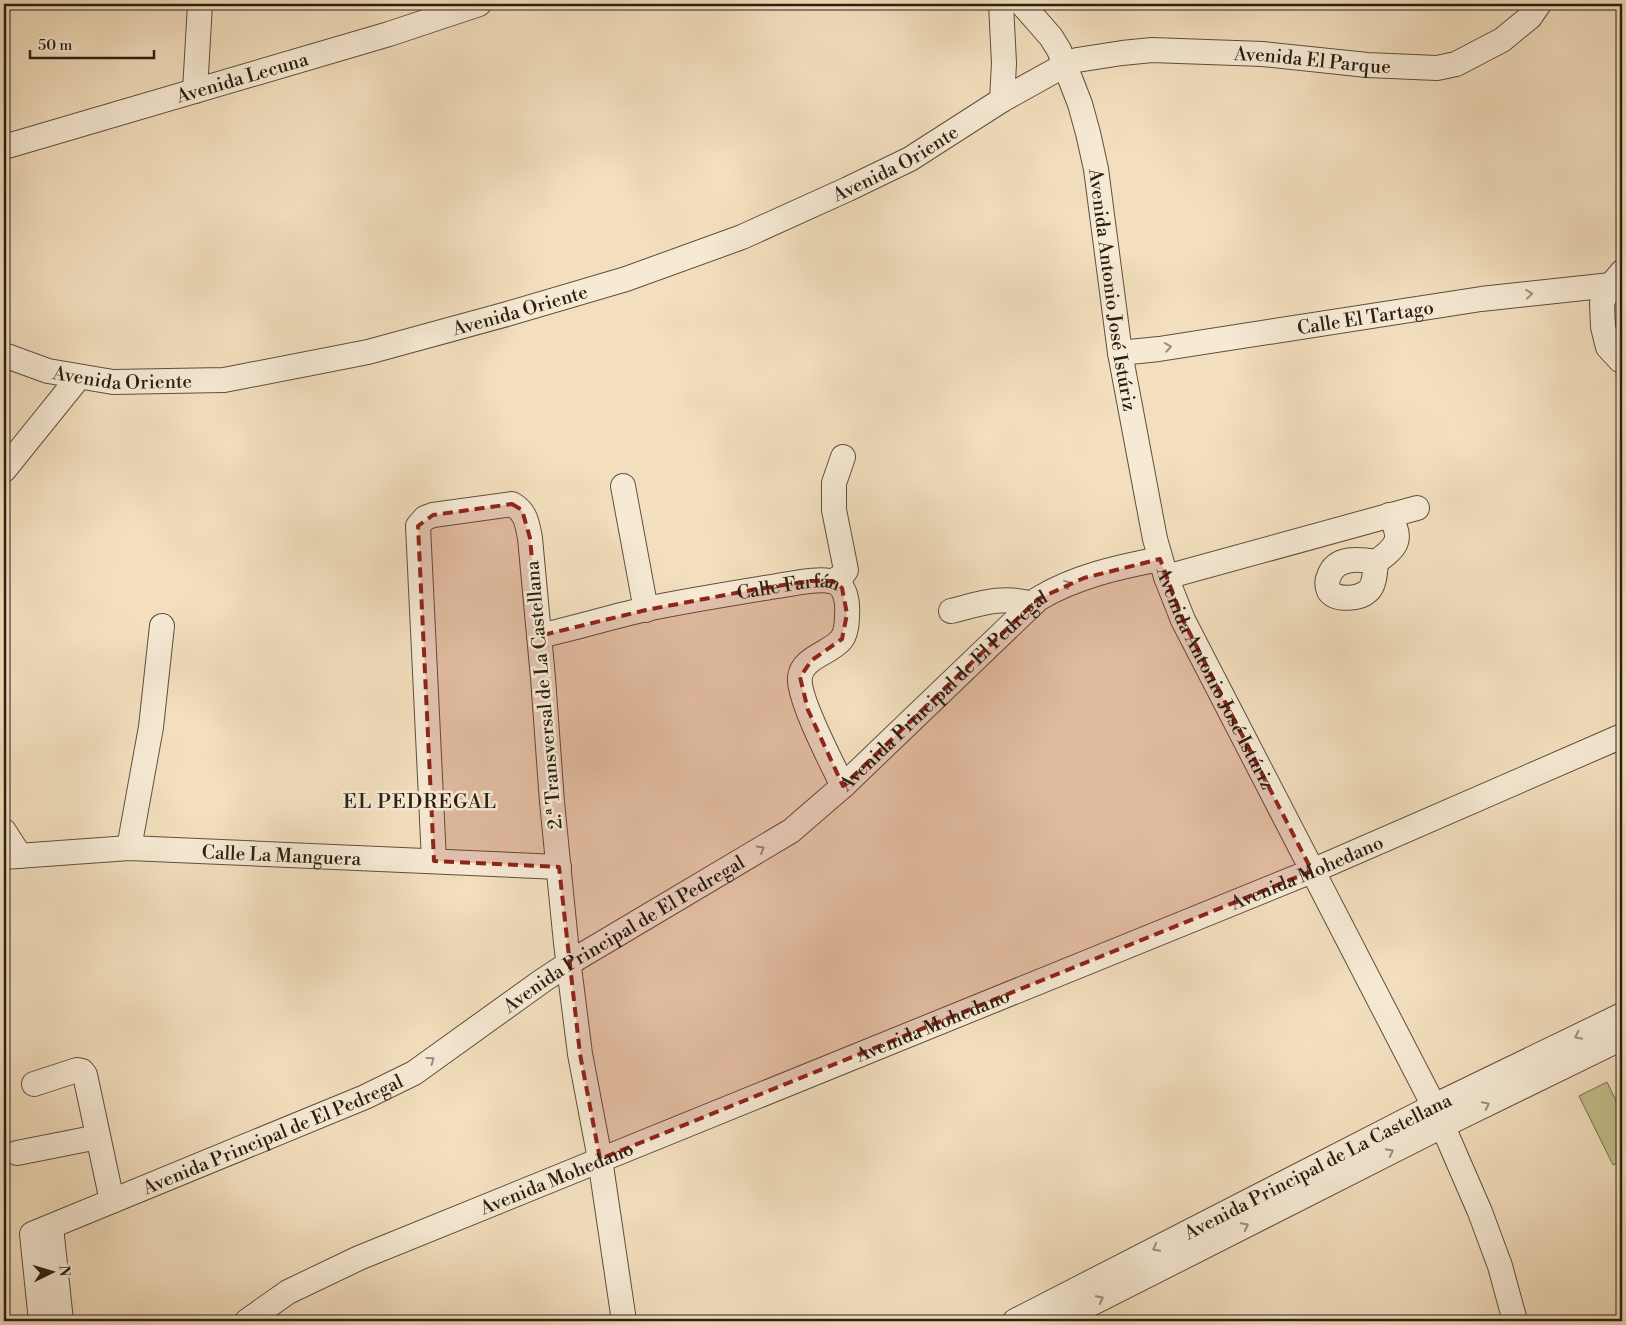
<svg xmlns="http://www.w3.org/2000/svg" width="1626" height="1325" viewBox="0 0 1626 1325" font-family="'Libre Bodoni',serif">
  <style>
    .green { fill: #c2c08c; stroke: #767050 }
    .lines { fill: none; stroke-linecap: round; stroke-linejoin: round }
    .minor-casing { stroke: #5c503e; stroke-width: 26 }
    .minor { stroke: #f7ead5; stroke-width: 24 }
    .oneway { stroke: #9a8f7e }
    .marked { fill: #8f2418; fill-opacity: 0.2; stroke: #8f2418; stroke-width: 4; stroke-dasharray: 10 6; stroke-linejoin: round }
    .labels { text-anchor: middle; stroke-width: 5; stroke-linejoin: round; paint-order: stroke }
    .street-label { font-size: 19px; fill: #292014; stroke: #f7ead5 }
    .neighbourhood-label { font-size: 20px; letter-spacing: 1px; fill: #292014; stroke: #f7ead5 }
  </style>
  <rect width="100%" height="100%" fill="#f3dfbe"/>
  <filter id="stains"><feTurbulence type="fractalNoise" baseFrequency=".004" numOctaves="4"/><feColorMatrix values="0 0 0 0 .2 0 0 0 0 .09 0 0 0 0 .02 0 0 0 .5 -.17"/></filter>
  <radialGradient id="worn" r=".72"><stop offset=".6" stop-color="#630" stop-opacity="0"/><stop offset="1" stop-color="#630" stop-opacity=".3"/></radialGradient>
  <path class="green" d="M1607 1082 1622 1113V1160L1613 1165 1579 1096Z"/>
  <g class="lines">
    <defs>
      <g id="minor">
        <path d="M1001 4 1004 63 1002 100"/>
        <path id="s1" d="M1022 4 1051 37 1059 50 1080 104 1088 133 1096 169 1120 353 1155 539 1166 577 1183 620 1434 1106 1480 1212 1500 1266 1515 1321"/>
        <path d="M195 91 200 4"/>
        <path id="s2" d="M4 147 389 34 479 4"/>
        <path d="M1622 272 1611 285 1602 303 1603 327 1608 347 1620 360H1622"/>
        <path id="s3" d="M1120 353 1159 349 1481 299 1611 285"/>
        <path id="s4" d="M4 355 48 371 113 382 224 380 368 352 507 314 626 279 742 237 848 189 910 159 1002 100 1065 65 1077 60 1122 53 1152 50 1263 54 1367 65 1437 68 1456 64 1502 40 1530 17 1539 4"/>
        <path d="M4 470 79 377"/>
        <path d="M623 486 646 610"/>
        <path d="M1376 562C1375 571 1375 585 1368 591 1360 599 1336 601 1329 591 1327 586 1327 580 1329 576 1336 556 1360 559 1376 562 1397 547 1404 539 1389 515"/>
        <path d="M1166 577 1417 508"/>
        <path d="M833 581 842 576 846 570 834 510V483L843 457"/>
        <path d="M951 611C979 604 1003 595 1032 604"/>
        <path id="s5" d="M539 636C575 628 611 617 646 609 690 600 734 593 777 586 791 584 821 577 834 582 846 586 848 603 847 615 847 622 846 634 841 640 830 653 802 658 800 677 797 696 833 766 843 786"/>
        <path d="M4 831 20 856"/>
        <path d="M129 848 151 727 162 626"/>
        <path id="s6" d="M4 857 129 848 559 867"/>
        <path d="M434 861 418 526 425 518 433 515 512 504C526 512 527 523 530 538L543 678 552 802 566 943 580 1054 600 1159 624 1321"/>
        <path d="M34 1084 77 1070 82 1071 85 1075 112 1201"/>
        <path d="M17 1153 98 1137"/>
        <path d="M51 1227 61 1321"/>
        <path id="s7" d="M41 1321 32 1234 365 1097 414 1073 542 981 574 960 791 831 843 786 1038 599C1074 577 1118 567 1160 559"/>
        <path id="s8" d="M247 1321 288 1292 359 1258 1312 871 1622 736"/>
        <path id="s9" d="M1015 1321 1434 1106 1622 1015"/>
        <path d="M1057 1321 1442 1126 1622 1038"/>
      </g>
    </defs>
    <use href="#minor" class="minor-casing"/>
    <use href="#minor" class="minor"/>
  </g>
  <defs><path id="oneway-chevron" d="M-2-3.5L2.5 0L-2 3.5" fill="none" stroke-width="1.6" stroke-linecap="round" stroke-linejoin="round" transform="scale(1.25)"/></defs>
  <g class="oneway">
    <use href="#oneway-chevron" transform="translate(1529 294) rotate(-6)"/>
    <use href="#oneway-chevron" transform="translate(1168 347) rotate(-9)"/>
    <use href="#oneway-chevron" transform="translate(1068 584) rotate(-22)"/>
    <use href="#oneway-chevron" transform="translate(761 849) rotate(-30)"/>
    <use href="#oneway-chevron" transform="translate(1578 1036) rotate(154)"/>
    <use href="#oneway-chevron" transform="translate(431 1060) rotate(-36)"/>
    <use href="#oneway-chevron" transform="translate(1486 1105) rotate(-26)"/>
    <use href="#oneway-chevron" transform="translate(1390 1152) rotate(-27)"/>
    <use href="#oneway-chevron" transform="translate(1245 1226) rotate(-27)"/>
    <use href="#oneway-chevron" transform="translate(1156 1248) rotate(153)"/>
    <use href="#oneway-chevron" transform="translate(1100 1299) rotate(-27)"/>
  </g>
  <path class="marked" d="M512 504 522 510 530 538 539 636 646 610 757 589 811 581H833L842 588 847 614 842 639 812 660 800 677 808 710 843 786 1038 599 1084 578 1160 559 1183 620 1312 871 600 1159 580 1054 559 867 434 861 418 526 433 515Z"/>
  <g class="labels">
    <g class="street-label">
      <text dy="7" stroke="none"><textPath href="#s4" startOffset="1378">Avenida El Parque</textPath></text>
      <text dy="7" stroke="none"><textPath href="#s2" startOffset="248">Avenida Lecuna</textPath></text>
      <text dy="7" stroke="none"><textPath href="#s4" startOffset="932">Avenida Oriente</textPath></text>
      <text dy="7" stroke="none"><textPath href="#s1" startOffset="306">Avenida Antonio José Istúriz</textPath></text>
      <text dy="7" stroke="none"><textPath href="#s4" startOffset="528">Avenida Oriente</textPath></text>
      <text dy="7" stroke="none"><textPath href="#s3" startOffset="248">Calle El Tartago</textPath></text>
      <text dy="7" stroke="none"><textPath href="#s4" startOffset="122">Avenida Oriente</textPath></text>
      <text dy="7" stroke="none"><textPath href="#s5" startOffset="255">Calle Farfán</textPath></text>
      <text dy="7" stroke="none"><textPath href="#s1" startOffset="711">Avenida Antonio José Istúriz</textPath></text>
      <text dy="7" stroke="none"><textPath href="#s7" startOffset="1158">Avenida Principal de El Pedregal</textPath></text>
      <text transform="translate(543 695) rotate(-95)" y="7">2.ª Transversal de La Castellana</text>
      <text dy="7" stroke="none"><textPath href="#s6" startOffset="278">Calle La Manguera</textPath></text>
      <text dy="7" stroke="none"><textPath href="#s8" startOffset="1152">Avenida Mohedano</textPath></text>
      <text dy="7" stroke="none"><textPath href="#s7" startOffset="754">Avenida Principal de El Pedregal</textPath></text>
      <text dy="7" stroke="none"><textPath href="#s8" startOffset="748">Avenida Mohedano</textPath></text>
      <text dy="7" stroke="none"><textPath href="#s7" startOffset="348">Avenida Principal de El Pedregal</textPath></text>
      <text dy="7" stroke="none"><textPath href="#s9" startOffset="340">Avenida Principal de La Castellana</textPath></text>
      <text dy="7" stroke="none"><textPath href="#s8" startOffset="342">Avenida Mohedano</textPath></text>
    </g>
    <g class="neighbourhood-label">
      <text x="420" y="808">EL PEDREGAL</text>
    </g>
  </g>
  <rect width="1626" height="1325" fill="none" stroke="#f3dfbe" stroke-width="20"/>
  <rect x="5" y="5" width="1616" height="1315" fill="none" stroke="#292014" stroke-width="2.5"/>
  <rect x="10" y="10" width="1606" height="1305" fill="none" stroke="#292014"/>
  <g transform="translate(52 1272) rotate(85)" stroke="#f7ead5" stroke-width="4" paint-order="stroke">
  <path d="M0-4L9 19L0 12L-9 19Z" fill="#292014"/>
  <text y="-8" font-size="14" font-weight="bold" text-anchor="middle" fill="#292014">N</text>
  </g>
  <path d="M30 50v8h124v-8" fill="none" stroke="#292014" stroke-width="2.5"/>
  <text x="38" y="50" font-size="15" fill="#292014" stroke="#f7ead5" stroke-width="4" paint-order="stroke">50 m</text>
  <rect width="100%" height="100%" filter="url(#stains)"/>
  <rect width="100%" height="100%" fill="url(#worn)"/>
</svg>
